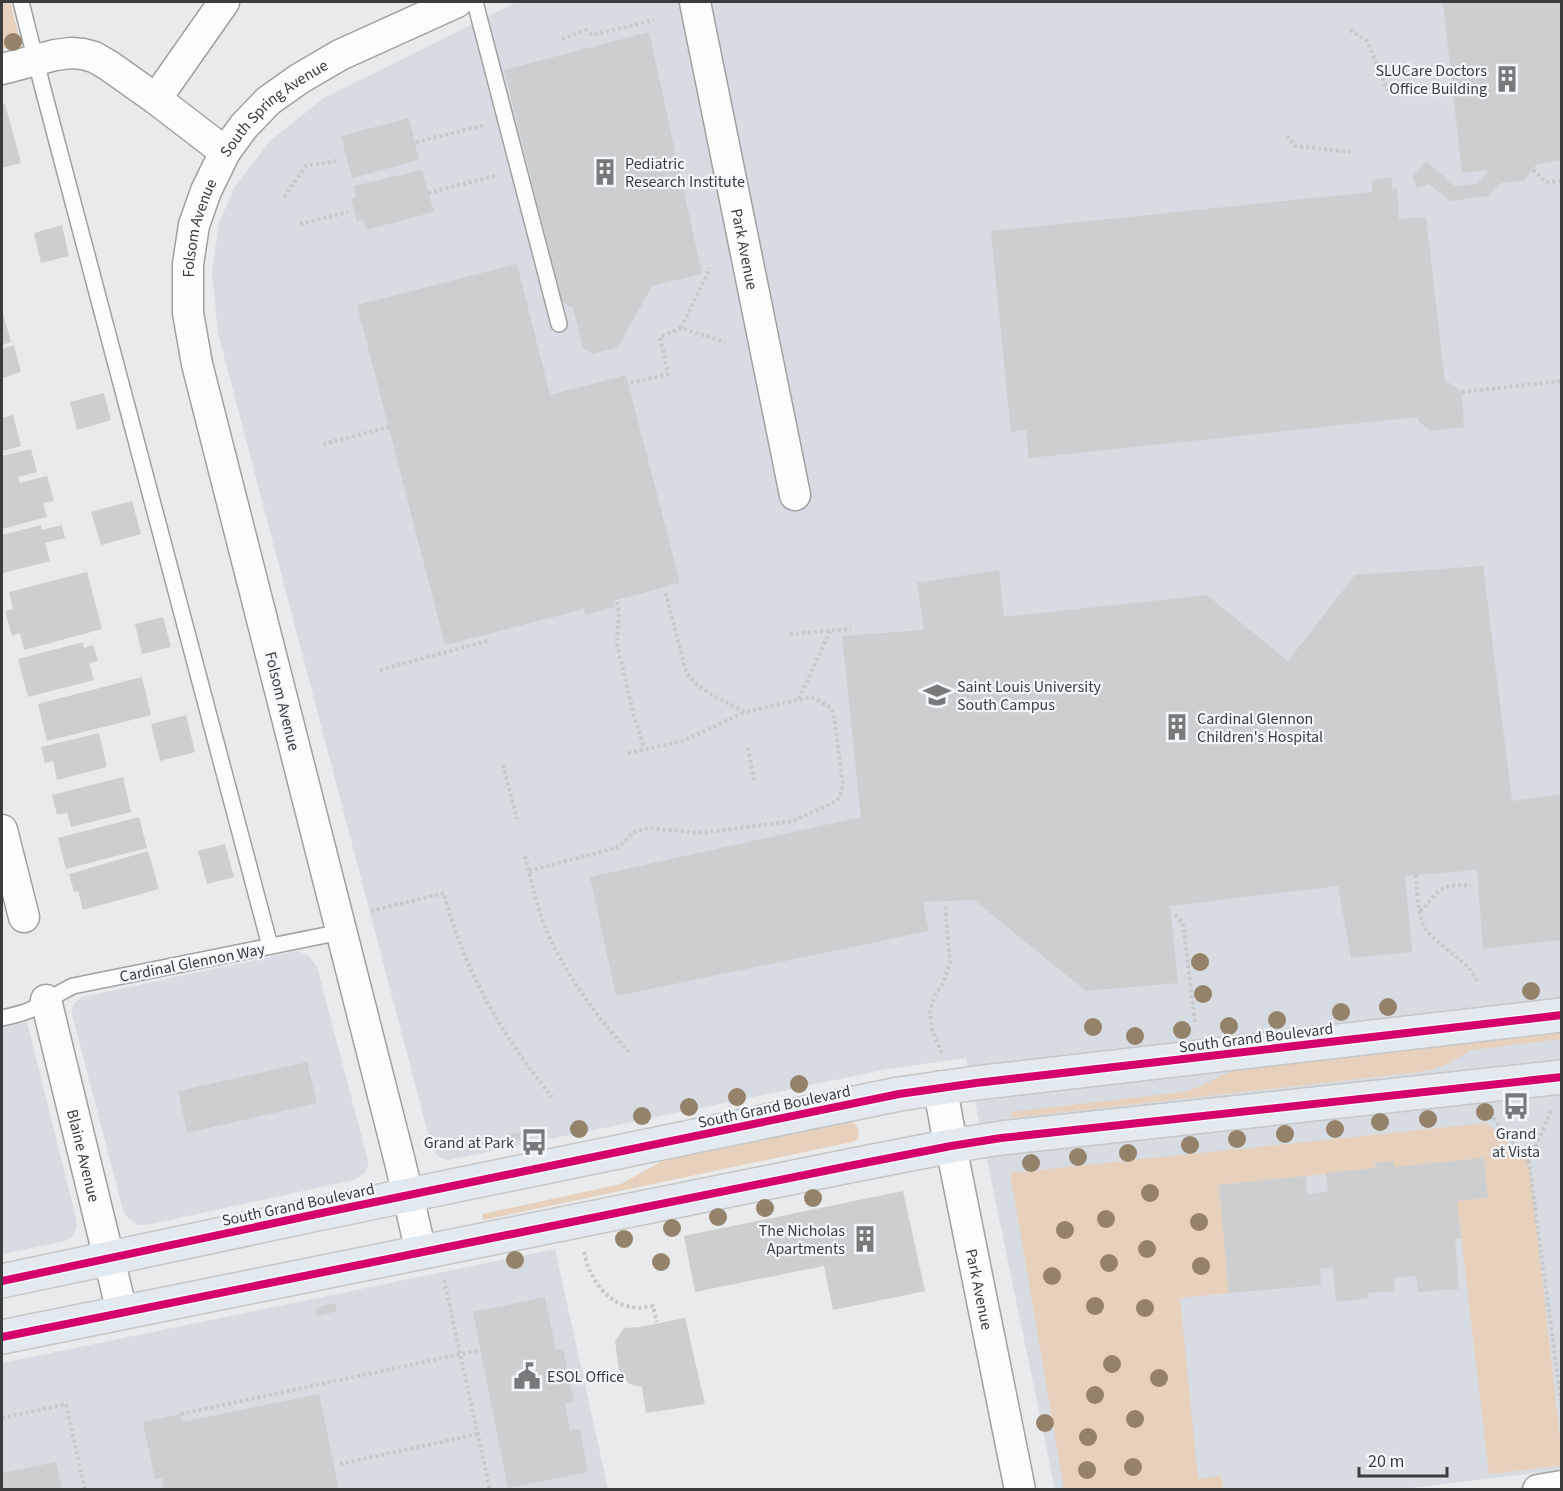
<svg xmlns="http://www.w3.org/2000/svg" width="1563" height="1491" viewBox="0 0 1563 1491" font-family="'Source Sans 3',sans-serif">
  <style>
    .built { fill: #d6dce1 }
    .green { fill: #e7d1bd }
    .building { fill: #cdced0 }
    .lines { fill: none; stroke-linecap: round; stroke-linejoin: round }
    .lane-casing { stroke: #9fa0a1; stroke-width: 18 }
    .street-casing { stroke: #9fa0a1; stroke-width: 33 }
    .secondary-casing { stroke: #9fa0a1; stroke-width: 36 }
    .primary-casing { stroke: #c5c6c6; stroke-width: 36 }
    .path { stroke: #c8c8c8; stroke-width: 4; stroke-dasharray: 3 3; stroke-linecap: butt }
    .lane { stroke: #fcfcfc; stroke-width: 15 }
    .street { stroke: #fcfcfc; stroke-width: 30 }
    .secondary { stroke: #fcfcfc; stroke-width: 33 }
    .primary { stroke: #e3eaef; stroke-width: 33 }
    .cycleway-casing { stroke: #f4f7fa; stroke-width: 11 }
    .cycleway { stroke: #d6006c; stroke-width: 8 }
    .tree { fill: #94826a }
    .labels { text-anchor: middle; stroke-width: 4.5; stroke-linejoin: round; paint-order: stroke }
    .poi-label { font-size: 16px; fill: #3b3c3d; stroke: #f4f7fa; text-anchor: start }
    .street-label { font-size: 16px; fill: #3b3c3d; stroke: #f4f7fa }
  </style>
  <rect width="100%" height="100%" fill="#e8eaec"/>
  <g class="built">
    <path d="M517 2H1561V1470L1393 1490 1055 1489 966 1058 888 1069 458 1158 448 1160 439 1157 435 1153 431 1145 218 333 212 273 219 223 234 188 270 141 324 98Z"/>
    <path d="M298 951 309 956 317 967 367 1157 368 1166 366 1172 354 1180 147 1225H139L133 1222 127 1217 123 1210 72 1014 73 1005 82 997Z"/>
    <path d="M27 1022 76 1218 77 1226 75 1232 72 1237 65 1241 2 1254V1027Z"/>
    <path d="M555 1249 608 1489 2 1490V1363Z"/>
  </g>
  <g class="green">
    <path d="M2 2H10L21 44 2 49Z"/>
    <path d="M1561 1032V1039L1472 1050 1445 1065 1434 1069 1421 1072 1012 1118 1011 1112 1183 1092C1206 1087 1220 1072 1243 1069Z"/>
    <path d="M848 1121C858 1123 860 1130 858 1139L852 1142 483 1220 482 1214 621 1184 664 1160Z"/>
    <path d="M1486 1123 1529 1162 1561 1446V1466L1489 1474 1457 1201 1488 1198 1483 1158 1219 1185 1229 1293 1180 1298 1198 1479 1221 1476 1224 1489H1064L1010 1173Z"/>
  </g>
  <g class="building">
    <path d="M1443 2H1562V160L1537 164 1524 181 1501 183 1488 196 1450 201 1429 184 1416 188 1413 176 1426 161 1455 186 1477 184 1489 170 1462 173Z"/>
    <path d="M649 32 702 274 652 286 618 347 593 354 583 348 573 308 562 302 504 70Z"/>
    <path d="M5 104 21 163 2 168V105Z"/>
    <path d="M409 118 419 160 352 178 341 136Z"/>
    <path d="M422 170 434 212 366 230 363 220 357 222 351 199 356 197 354 186Z"/>
    <path d="M1392 177V189L1397 188 1399 219 1426 217 1445 383H1450L1462 392 1464 427 1431 431 1419 422 1418 417 1029 458 1026 430 1011 432 991 231 1372 192V180Z"/>
    <path d="M62 225 69 256 41 263 34 233Z"/>
    <path d="M517 264 550 395 626 375 680 583 613 601 615 607 585 615 584 609 445 645 357 305Z"/>
    <path d="M2 310 11 342 2 345Z"/>
    <path d="M14 345 21 372 2 378V349Z"/>
    <path d="M104 393 111 420 77 430 70 402Z"/>
    <path d="M13 415 21 446 2 451V418Z"/>
    <path d="M31 449 37 472 18 477 20 483 47 476 54 501 43 503 47 517 2 529V456Z"/>
    <path d="M132 501 141 534 101 545 91 512Z"/>
    <path d="M41 525 42 530 62 525 65 538 45 543 50 561 3 573 2 568V535Z"/>
    <path d="M1483 566 1512 801 1562 794V940L1483 949 1477 870 1405 876 1412 952 1351 958 1338 886 1170 906 1178 983 1086 991 974 900 923 902 929 931 616 996 590 877 861 817 842 636 924 630 917 583 999 570 1004 617 1207 595 1288 661 1355 575Z"/>
    <path d="M87 572 102 629 24 650 20 633 12 636 5 611 13 609 9 592Z"/>
    <path d="M163 617 171 647 142 654 135 624Z"/>
    <path d="M83 642 84 648 93 645 98 661 89 663 94 680 28 697 18 659Z"/>
    <path d="M142 677 151 715 47 741 38 704Z"/>
    <path d="M186 715 195 752 160 761 151 724Z"/>
    <path d="M99 733 107 767 57 780 53 761 45 763 41 747Z"/>
    <path d="M123 777 131 812 71 827 67 813 57 815 52 795Z"/>
    <path d="M139 817 147 848 66 869 58 838Z"/>
    <path d="M225 844 234 877 207 884 198 851Z"/>
    <path d="M148 851 159 889 83 910 78 891 74 892 69 874Z"/>
    <path d="M307 1062 317 1103 187 1133 178 1091Z"/>
    <path d="M526 1131 528 1138 510 1142 508 1135Z"/>
    <path d="M1484 1158 1488 1198 1457 1201 1461 1239H1455L1459 1289 1418 1292 1416 1276 1394 1278 1395 1291 1368 1293V1298L1336 1302 1333 1267 1320 1269 1321 1285 1229 1293 1219 1185 1306 1176 1307 1194 1328 1192 1326 1173 1375 1168V1163L1393 1161 1394 1167Z"/>
    <path d="M903 1191 925 1291 833 1310 824 1266 695 1292 684 1236Z"/>
    <path d="M545 1297 556 1350 563 1349 574 1402 565 1403 570 1430 580 1429 588 1472 508 1488 473 1312Z"/>
    <path d="M335 1303 337 1311 317 1316 315 1308Z"/>
    <path d="M685 1318 705 1404 646 1413 642 1387 629 1384 619 1370 615 1341 624 1328 640 1327Z"/>
    <path d="M319 1394 339 1490H164L162 1478 155 1479 143 1422 181 1414 182 1422Z"/>
    <path d="M56 1462 62 1490H2V1473Z"/>
  </g>
  <g class="lines">
    <defs>
      <g id="lane">
        <path d="M21 2 43 89 270 946"/>
        <path d="M475 2 559 324"/>
        <path d="M2 1018C11 1016 21 1014 30 1010 45 1003 58 993 73 986L341 932"/>
      </g>
      <g id="street">
        <path id="s1" d="M695 2 795 495"/>
        <path d="M2 69 55 55 71 53 83 54 94 57 108 65 156 99 225 152"/>
        <path d="M156 99 224 2"/>
        <path d="M2 830 24 917"/>
        <path id="s2" d="M46 1000 122 1312"/>
        <path id="s3" d="M951 1146 1020 1490"/>
        <path id="s4" d="M421 1252 400 1162 197 364 188 313V264L194 225 206 191 225 152 244 126 268 101 299 79 340 55 457 2"/>
        <path d="M1538 1490 1562 1486"/>
      </g>
      <path id="secondary" d="M940 1088 951 1146"/>
      <g id="primary">
        <path d="M2 1281 317 1214 899 1094 976 1083 1562 1015"/>
        <path d="M2 1337 854 1165 951 1146 1001 1138 1562 1077"/>
      </g>
    </defs>
    <use href="#lane" class="lane-casing"/>
    <use href="#street" class="street-casing"/>
    <use href="#secondary" class="secondary-casing"/>
    <use href="#primary" class="primary-casing"/>
    <g class="path">
      <path d="M1350 30 1367 41 1388 91"/>
      <path d="M562 39 586 30 592 35 654 20"/>
      <path d="M1287 136 1295 146 1352 152"/>
      <path d="M416 142 485 125"/>
      <path d="M1533 170 1546 182 1562 181"/>
      <path d="M428 193 498 175"/>
      <path d="M284 197 306 166 336 161"/>
      <path d="M300 224 348 212"/>
      <path d="M681 328 710 268"/>
      <path d="M631 383 668 374 660 337 681 328 725 342"/>
      <path d="M1462 392 1562 381"/>
      <path d="M323 444 389 427"/>
      <path d="M617 602 619 612 617 644 634 716 644 748"/>
      <path d="M790 634 851 629"/>
      <path d="M380 670 487 641"/>
      <path d="M799 699 830 631"/>
      <path d="M748 748 754 781"/>
      <path d="M628 753 683 741 745 712"/>
      <path d="M503 765 517 819"/>
      <path d="M525 856C531 880 536 904 545 927 565 974 595 1015 629 1052"/>
      <path d="M529 871 619 847 633 832 648 828 701 833 793 821 831 804 840 797 843 784 834 715 831 708 821 702 811 697 745 712 712 695 695 683 686 672 665 590"/>
      <path d="M1416 875C1417 888 1418 911 1422 922 1431 945 1466 956 1477 981"/>
      <path d="M371 911 444 893C463 969 503 1037 552 1097"/>
      <path d="M1420 911C1427 906 1429 901 1434 896 1444 884 1457 884 1471 886"/>
      <path d="M1175 915 1183 923 1195 1023"/>
      <path d="M942 1053 932 1030 930 1011 935 995 944 982 950 961 945 904"/>
      <path d="M1551 1111 1529 1162 1562 1410"/>
      <path d="M1493 1118 1529 1162"/>
      <path d="M584 1252C591 1286 616 1315 653 1306L657 1322"/>
      <path d="M444 1280 490 1490"/>
      <path d="M181 1414 480 1350"/>
      <path d="M2 1418 66 1404 85 1490"/>
      <path d="M340 1464 478 1434"/>
    </g>
    <use href="#lane" class="lane"/>
    <use href="#street" class="street"/>
    <use href="#secondary" class="secondary"/>
    <use href="#primary" class="primary"/>
    <defs>
      <g id="cycleway">
        <path d="M2 1281 317 1214 899 1094 976 1083 1562 1015"/>
        <path d="M2 1337 854 1165 951 1146 1001 1138 1562 1077"/>
      </g>
    </defs>
    <use href="#cycleway" class="cycleway-casing"/>
    <use href="#cycleway" class="cycleway"/>
  </g>
  <g class="tree">
    <circle cx="13" cy="42" r="9"/>
    <circle cx="1200" cy="962" r="9"/>
    <circle cx="1531" cy="991" r="9"/>
    <circle cx="1203" cy="994" r="9"/>
    <circle cx="1388" cy="1007" r="9"/>
    <circle cx="1341" cy="1012" r="9"/>
    <circle cx="1277" cy="1020" r="9"/>
    <circle cx="1229" cy="1026" r="9"/>
    <circle cx="1093" cy="1027" r="9"/>
    <circle cx="1182" cy="1030" r="9"/>
    <circle cx="1135" cy="1036" r="9"/>
    <circle cx="799" cy="1084" r="9"/>
    <circle cx="737" cy="1097" r="9"/>
    <circle cx="689" cy="1107" r="9"/>
    <circle cx="1485" cy="1112" r="9"/>
    <circle cx="642" cy="1116" r="9"/>
    <circle cx="1428" cy="1119" r="9"/>
    <circle cx="1380" cy="1122" r="9"/>
    <circle cx="579" cy="1129" r="9"/>
    <circle cx="1335" cy="1129" r="9"/>
    <circle cx="1285" cy="1134" r="9"/>
    <circle cx="1237" cy="1139" r="9"/>
    <circle cx="1190" cy="1145" r="9"/>
    <circle cx="1128" cy="1153" r="9"/>
    <circle cx="1078" cy="1157" r="9"/>
    <circle cx="1031" cy="1163" r="9"/>
    <circle cx="1150" cy="1193" r="9"/>
    <circle cx="813" cy="1198" r="9"/>
    <circle cx="765" cy="1208" r="9"/>
    <circle cx="718" cy="1217" r="9"/>
    <circle cx="1106" cy="1219" r="9"/>
    <circle cx="1199" cy="1222" r="9"/>
    <circle cx="672" cy="1228" r="9"/>
    <circle cx="1065" cy="1230" r="9"/>
    <circle cx="624" cy="1239" r="9"/>
    <circle cx="1147" cy="1249" r="9"/>
    <circle cx="515" cy="1260" r="9"/>
    <circle cx="661" cy="1262" r="9"/>
    <circle cx="1109" cy="1263" r="9"/>
    <circle cx="1201" cy="1266" r="9"/>
    <circle cx="1052" cy="1276" r="9"/>
    <circle cx="1095" cy="1306" r="9"/>
    <circle cx="1145" cy="1308" r="9"/>
    <circle cx="1112" cy="1364" r="9"/>
    <circle cx="1159" cy="1378" r="9"/>
    <circle cx="1095" cy="1395" r="9"/>
    <circle cx="1135" cy="1419" r="9"/>
    <circle cx="1045" cy="1423" r="9"/>
    <circle cx="1088" cy="1437" r="9"/>
    <circle cx="1133" cy="1467" r="9"/>
    <circle cx="1087" cy="1470" r="9"/>
  </g>
  <defs>
    <symbol id="building-bare" viewBox="-9 -9 18 18"><path d="M-4-6H4V6H1V3H-1V6H-4ZM-2.5-4.3h1.7v1.8h-1.7ZM.8-4.3h1.7v1.8H.8ZM-2.5-1h1.7V.8h-1.7ZM.8-1h1.7V.8H.8Z" fill="#78797a" stroke="#f4f7fa" stroke-width="2.5" paint-order="stroke"/></symbol>
    <symbol id="university-bare" viewBox="-9 -9 18 18"><path d="M0-5L7-2L0 1L-7-2ZM-4 1L0 2.5L4 1V4Q0 6-4 4Z" fill="#78797a" stroke="#f4f7fa" stroke-width="2.5" paint-order="stroke"/></symbol>
    <symbol id="bus-bare" viewBox="-9 -9 18 18"><path d="M-5-6H5V4H4V6H2V4H-2V6H-4V4H-5ZM-3.5-4V0h7V-4ZM-3.5 1.2v1.5H-2V1.2ZM2 1.2v1.5H3.5V1.2Z" fill="#78797a" stroke="#f4f7fa" stroke-width="2.5" paint-order="stroke"/></symbol>
    <symbol id="civic-bare" viewBox="-9 -9 18 18"><path d="M-.6-6.5H3V-4.5H.6V-3L4-1V1h2V6H-6V1h2V-1L-.6-3ZM-1.2 2.5V6h2.4V2.5Z" fill="#78797a" stroke="#f4f7fa" stroke-width="2.5" paint-order="stroke"/></symbol>
  </defs>
  <g fill-rule="evenodd">
    <use href="#building-bare" x="1488" y="60" width="38" height="38"/>
    <use href="#building-bare" x="586" y="153" width="38" height="38"/>
    <use href="#university-bare" x="918" y="676" width="38" height="38"/>
    <use href="#building-bare" x="1158" y="708" width="38" height="38"/>
    <use href="#bus-bare" x="1497" y="1087" width="38" height="38"/>
    <use href="#bus-bare" x="515" y="1123" width="38" height="38"/>
    <use href="#building-bare" x="846" y="1220" width="38" height="38"/>
    <use href="#civic-bare" x="508" y="1357" width="38" height="38"/>
  </g>
  <g class="labels">
    <g class="poi-label">
      <text x="1487" y="76" text-anchor="end">SLUCare Doctors<tspan x="1487" dy="18">Office Building</tspan></text>
      <text x="625" y="169">Pediatric<tspan x="625" dy="18">Research Institute</tspan></text>
      <text x="957" y="692">Saint Louis University<tspan x="957" dy="18">South Campus</tspan></text>
      <text x="1197" y="724">Cardinal Glennon<tspan x="1197" dy="18">Children's Hospital</tspan></text>
      <text x="1516" y="1139" text-anchor="middle">Grand<tspan x="1516" dy="18">at Vista</tspan></text>
      <text x="514" y="1148" text-anchor="end">Grand at Park</text>
      <text x="845" y="1236" text-anchor="end">The Nicholas<tspan x="845" dy="18">Apartments</tspan></text>
      <text x="547" y="1382">ESOL Office</text>
    </g>
    <g class="street-label">
      <text dy="6" stroke="none"><textPath href="#s4" startOffset="1202">South Spring Avenue</textPath></text>
      <text dy="6" stroke="none"><textPath href="#s4" startOffset="1054">Folsom Avenue</textPath></text>
      <text dy="6" stroke="none"><textPath href="#s1" startOffset="252">Park Avenue</textPath></text>
      <text transform="translate(283 701) rotate(76)" y="6">Folsom Avenue</text>
      <text transform="translate(192 962) rotate(-11)" y="6">Cardinal Glennon Way</text>
      <text transform="translate(1256 1037) rotate(-7)" y="6">South Grand Boulevard</text>
      <text transform="translate(774 1106) rotate(-12)" y="6">South Grand Boulevard</text>
      <text dy="6" stroke="none"><textPath href="#s2" startOffset="160">Blaine Avenue</textPath></text>
      <text transform="translate(298 1204) rotate(-12)" y="6">South Grand Boulevard</text>
      <text dy="6" stroke="none"><textPath href="#s3" startOffset="146">Park Avenue</textPath></text>
    </g>
  </g>
  <rect width="1563" height="1491" fill="none" stroke="#3b3c3d" stroke-width="6"/>
  <path d="M1359 1467v9h88v-9" fill="none" stroke="#3b3c3d" stroke-width="3"/>
  <text x="1368" y="1467" font-size="18" fill="#3b3c3d" stroke="#f4f7fa" stroke-width="4.5" paint-order="stroke">20 m</text>
</svg>
